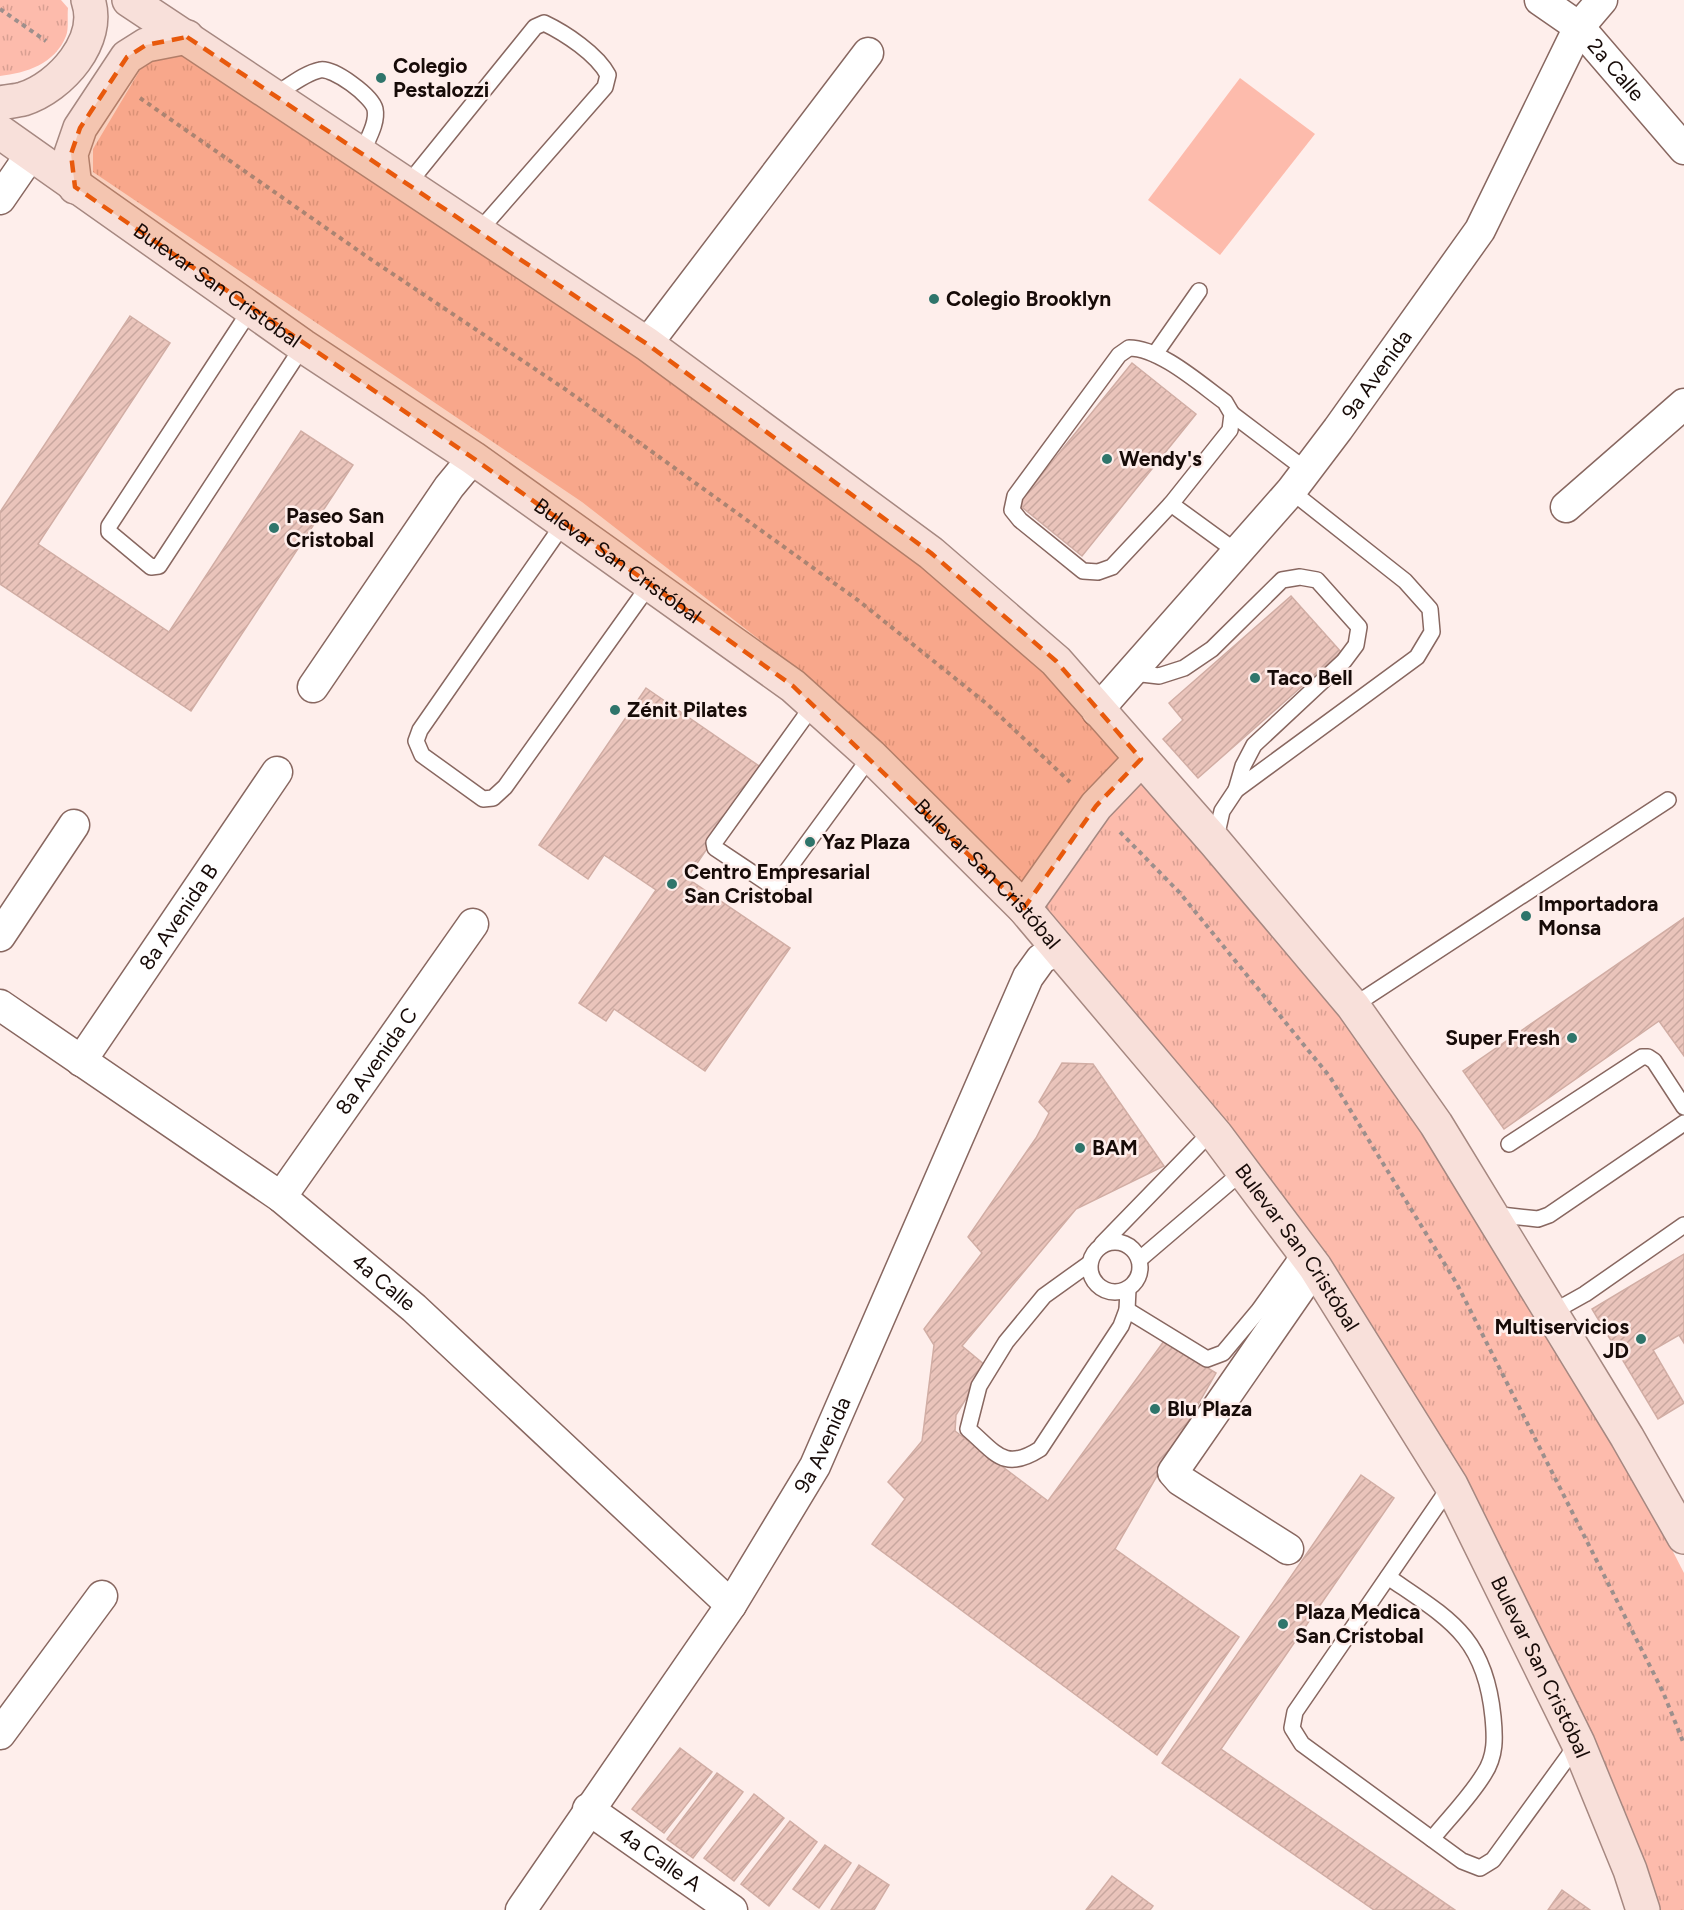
<svg xmlns="http://www.w3.org/2000/svg" width="1684" height="1910" viewBox="0 0 1684 1910" font-family="Figtree,sans-serif">
  <style>
    .park { fill: url(#park-tufts) }
    .pitch { fill: #fdbbac }
    .building { fill: url(#building-hatch); stroke: #d1ada4; stroke-width: 1.5 }
    .lines { fill: none; stroke-linecap: round; stroke-linejoin: round }
    .lane-casing { stroke: #886760; stroke-width: 18 }
    .street-casing { stroke: #886760; stroke-width: 33 }
    .primary-casing { stroke: #a68881; stroke-width: 36 }
    .path { stroke: #9d8f8c; stroke-width: 4; stroke-dasharray: 4.5 4.5; stroke-linecap: butt }
    .lane { stroke: #fff; stroke-width: 15 }
    .street { stroke: #fff; stroke-width: 30 }
    .primary { stroke: #f8e0da; stroke-width: 33 }
    .marked { fill: #e8590c; fill-opacity: 0.2; stroke: #e8590c; stroke-width: 4.5; stroke-dasharray: 12 8; stroke-linejoin: round }
    .poi-dot { fill: #2f756b; stroke: #feeeeb; stroke-width: 2 }
    .labels { text-anchor: middle; stroke-width: 5; stroke-linejoin: round; paint-order: stroke }
    .poi-label { font-size: 21px; font-weight: bold; fill: #170b08; stroke: #feeeeb; text-anchor: start }
    .street-label { font-size: 21px; fill: #170b08; stroke: #feeeeb }
  </style>
  <defs>
    <pattern id="park-tufts" width="24" height="20" patternUnits="userSpaceOnUse" patternTransform="scale(1.5)"><rect width="24" height="20" fill="#fdbbac"/><path d="M3 7l-1-3M5 7V3M7 7l1-3M15 17l-1-3M17 17v-4M19 17l1-3" fill="none" stroke="#d89f92"/></pattern>
    <pattern id="building-hatch" width="6" height="6" patternUnits="userSpaceOnUse" patternTransform="scale(1.5)"><rect width="6" height="6" fill="#eac4bb"/><path d="M-1 1l2-2M0 6l6-6M5 7l2-2" fill="none" stroke="#c8a79f"/></pattern>
  </defs>
  <rect width="100%" height="100%" fill="#feeeeb"/>
  <g class="park">
    <path d="M0 0H61L68 8C67 16 69 29 66 36 55 64 26 73 0 76Z"/>
    <path d="M182 53 642 356 859 515 1054 676 1127 757 1022 888 907 769 783 658 582 502 93 172V149L140 70 157 55Z"/>
    <path d="M1142 777 1282 937 1404 1100 1647 1501 1684 1573V1910H1658L1463 1478 1039 906Z"/>
  </g>
  <path class="pitch" d="M1240 78 1315 134 1220 255 1148 200Z"/>
  <g class="building">
    <path d="M130 316 170 343 38 544 169 632 301 431 353 465 191 711 0 584V512Z"/>
    <path d="M1132 363 1196 414 1082 556 1018 504Z"/>
    <path d="M1291 596 1341 652 1198 778 1163 739 1183 720 1169 703Z"/>
    <path d="M646 688 762 768 687 878 790 948 705 1071 614 1009 606 1021 579 1003 656 890 604 855 588 879 539 845Z"/>
    <path d="M1684 918V1056L1659 1021 1504 1129 1463 1071Z"/>
    <path d="M1062 1063 1093 1064 1164 1166 1076 1209 962 1346 986 1366 956 1415 955 1431 1048 1501 1164 1341 1216 1373 1115 1549 1239 1637 1157 1755 872 1544 905 1499 888 1482 922 1441 934 1345 924 1329 982 1253 968 1237 1036 1138 1049 1113 1039 1102Z"/>
    <path d="M1684 1254V1343L1679 1335 1653 1350 1684 1403 1658 1419 1592 1309Z"/>
    <path d="M1361 1475 1394 1498 1221 1749 1455 1910H1374L1162 1763Z"/>
    <path d="M680 1748 712 1772 664 1833 632 1809Z"/>
    <path d="M717 1773 743 1792 693 1858 667 1839Z"/>
    <path d="M754 1794 784 1818 734 1881 704 1858Z"/>
    <path d="M790 1821 817 1842 769 1906 741 1884Z"/>
    <path d="M825 1845 851 1863 819 1908 793 1889Z"/>
    <path d="M859 1865 889 1885 874 1910H831Z"/>
    <path d="M1112 1876 1153 1906 1150 1910H1086Z"/>
    <path d="M1562 1890 1590 1910H1548Z"/>
  </g>
  <g class="lines">
    <defs>
      <g id="lane">
        <path d="M275 95C288 87 305 73 320 70 333 67 372 96 375 109 378 123 367 140 362 153"/>
        <path d="M408 184 535 27 544 23C565 33 597 54 608 75L605 87 479 231"/>
        <path d="M251 309 109 526V532L151 567 159 566 303 346"/>
        <path d="M1129 348C1160 348 1200 384 1225 402L1232 414 1230 430 1171 504 1112 567 1098 572 1083 571 1020 520 1012 510 1015 496 1119 355Z"/>
        <path d="M1155 354 1199 291"/>
        <path d="M1232 414 1306 470"/>
        <path d="M1171 504 1237 552"/>
        <path d="M564 523 420 730 416 741 422 755 483 799 493 798 505 787 650 584"/>
        <path d="M1133 673 1159 676 1184 668 1212 649 1282 580 1300 577 1317 580 1359 627 1356 645 1344 661 1254 745 1243 766 1236 790"/>
        <path d="M814 704 714 843 715 848 769 884 778 883 871 756"/>
        <path d="M1215 842 1222 811 1236 790 1417 657 1432 632 1430 609 1405 581 1291 491"/>
        <path d="M1353 1006 1668 800"/>
        <path d="M1509 1144 1642 1057H1648L1654 1061 1684 1107"/>
        <path d="M1492 1214 1538 1219 1549 1215 1684 1123"/>
        <circle cx="1115" cy="1267" r="25"/>
        <path d="M1102 1244 1212 1131"/>
        <path d="M1140 1259 1243 1171"/>
        <path d="M1090 1263 1044 1296 1006 1342 979 1386 968 1429C996 1453 1004 1472 1040 1449L1121 1326 1127 1310 1128 1289"/>
        <path d="M1127 1310 1207 1359 1223 1353 1259 1310 1302 1250"/>
        <path d="M1551 1313 1585 1294 1684 1225"/>
        <path d="M1451 1485 1295 1712 1292 1728 1302 1744 1462 1861 1480 1868 1493 1860 1578 1743"/>
        <path d="M1388 1577C1449 1619 1485 1636 1493 1717 1495 1737 1496 1756 1484 1774 1470 1797 1449 1818 1432 1839"/>
      </g>
      <g id="street">
        <path id="s1" d="M1540 0 1579 27 1684 149"/>
        <path d="M0 199 31 154"/>
        <path d="M647 344 868 53"/>
        <path d="M1566 507 1684 404"/>
        <path d="M313 687 449 487 473 458"/>
        <path id="s2" d="M1097 711 1291 491 1338 429 1480 230 1579 27 1602 0"/>
        <path d="M0 936 74 825"/>
        <path id="s3" d="M0 1005 281 1197 414 1308 731 1605"/>
        <path id="s4" d="M81 1061 277 772"/>
        <path id="s5" d="M281 1197 473 924"/>
        <path d="M1288 1549 1180 1480 1173 1472 1315 1267"/>
        <path d="M0 1734 102 1596"/>
        <path id="s6" d="M588 1809 732 1910"/>
        <path id="s7" d="M521 1910 731 1605 815 1466 1028 977 1041 959 1059 948"/>
      </g>
      <g id="primary">
        <path d="M129 0 647 344 931 553 1056 661 1215 842 1353 1006 1436 1124 1627 1437 1684 1537"/>
        <path d="M0 103C8 101 16 101 23 99 61 87 102 40 88 0"/>
        <path id="s8" d="M0 132 303 346 473 458 793 686 871 756 1024 908 1216 1135 1315 1267 1451 1485 1578 1743 1630 1870 1643 1910"/>
        <path d="M75 187 71 154 80 128 127 57 146 45 187 37"/>
        <path d="M1024 908 1096 806 1141 759"/>
      </g>
    </defs>
    <use href="#lane" class="lane-casing"/>
    <use href="#street" class="street-casing"/>
    <use href="#primary" class="primary-casing"/>
    <g class="path">
      <path d="M0 9 46 41"/>
      <path d="M140 98 366 256 565 389 859 601 987 704 1070 782"/>
      <path d="M1120 832 1180 893 1330 1077 1457 1284 1663 1692 1684 1744"/>
    </g>
    <use href="#lane" class="lane"/>
    <use href="#street" class="street"/>
    <use href="#primary" class="primary"/>
  </g>
  <path class="marked" d="M187 37 647 344 931 553 1056 661 1141 759 1096 806 1024 908 793 686 473 458 75 187 71 154 80 128 127 57 146 45Z"/>
  <g class="poi-dot">
    <circle cx="381" cy="78" r="6"/>
    <circle cx="934" cy="299" r="6"/>
    <circle cx="1107" cy="459" r="6"/>
    <circle cx="274" cy="528" r="6"/>
    <circle cx="1255" cy="678" r="6"/>
    <circle cx="615" cy="710" r="6"/>
    <circle cx="810" cy="842" r="6"/>
    <circle cx="672" cy="884" r="6"/>
    <circle cx="1526" cy="916" r="6"/>
    <circle cx="1572" cy="1038" r="6"/>
    <circle cx="1080" cy="1148" r="6"/>
    <circle cx="1641" cy="1339" r="6"/>
    <circle cx="1155" cy="1409" r="6"/>
    <circle cx="1283" cy="1624" r="6"/>
  </g>
  <g class="labels">
    <g class="poi-label">
      <text x="393" y="73">Colegio<tspan x="393" dy="24">Pestalozzi</tspan></text>
      <text x="946" y="306">Colegio Brooklyn</text>
      <text x="1119" y="466">Wendy's</text>
      <text x="286" y="523">Paseo San<tspan x="286" dy="24">Cristobal</tspan></text>
      <text x="1267" y="685">Taco Bell</text>
      <text x="627" y="717">Zénit Pilates</text>
      <text x="822" y="849">Yaz Plaza</text>
      <text x="684" y="879">Centro Empresarial<tspan x="684" dy="24">San Cristobal</tspan></text>
      <text x="1538" y="911">Importadora<tspan x="1538" dy="24">Monsa</tspan></text>
      <text x="1560" y="1045" text-anchor="end">Super Fresh</text>
      <text x="1092" y="1155">BAM</text>
      <text x="1629" y="1334" text-anchor="end">Multiservicios<tspan x="1629" dy="24">JD</tspan></text>
      <text x="1167" y="1416">Blu Plaza</text>
      <text x="1295" y="1619">Plaza Medica<tspan x="1295" dy="24">San Cristobal</tspan></text>
    </g>
    <g class="street-label">
      <text dy="7" stroke="none"><textPath href="#s1" startOffset="104">2a Calle</textPath></text>
      <text dy="7" stroke="none"><textPath href="#s8" startOffset="266">Bulevar San Cristóbal</textPath></text>
      <text dy="7" stroke="none"><textPath href="#s2" startOffset="438">9a Avenida</textPath></text>
      <text dy="7" stroke="none"><textPath href="#s8" startOffset="752">Bulevar San Cristóbal</textPath></text>
      <text dy="7" stroke="none"><textPath href="#s8" startOffset="1238">Bulevar San Cristóbal</textPath></text>
      <text dy="7" stroke="none"><textPath href="#s4" startOffset="174">8a Avenida B</textPath></text>
      <text dy="7" stroke="none"><textPath href="#s5" startOffset="166">8a Avenida C</textPath></text>
      <text dy="7" stroke="none"><textPath href="#s8" startOffset="1724">Bulevar San Cristóbal</textPath></text>
      <text dy="7" stroke="none"><textPath href="#s3" startOffset="474">4a Calle</textPath></text>
      <text dy="7" stroke="none"><textPath href="#s7" startOffset="555">9a Avenida</textPath></text>
      <text dy="7" stroke="none"><textPath href="#s8" startOffset="2210">Bulevar San Cristóbal</textPath></text>
      <text dy="7" stroke="none"><textPath href="#s6" startOffset="88">4a Calle A</textPath></text>
    </g>
  </g>
</svg>
